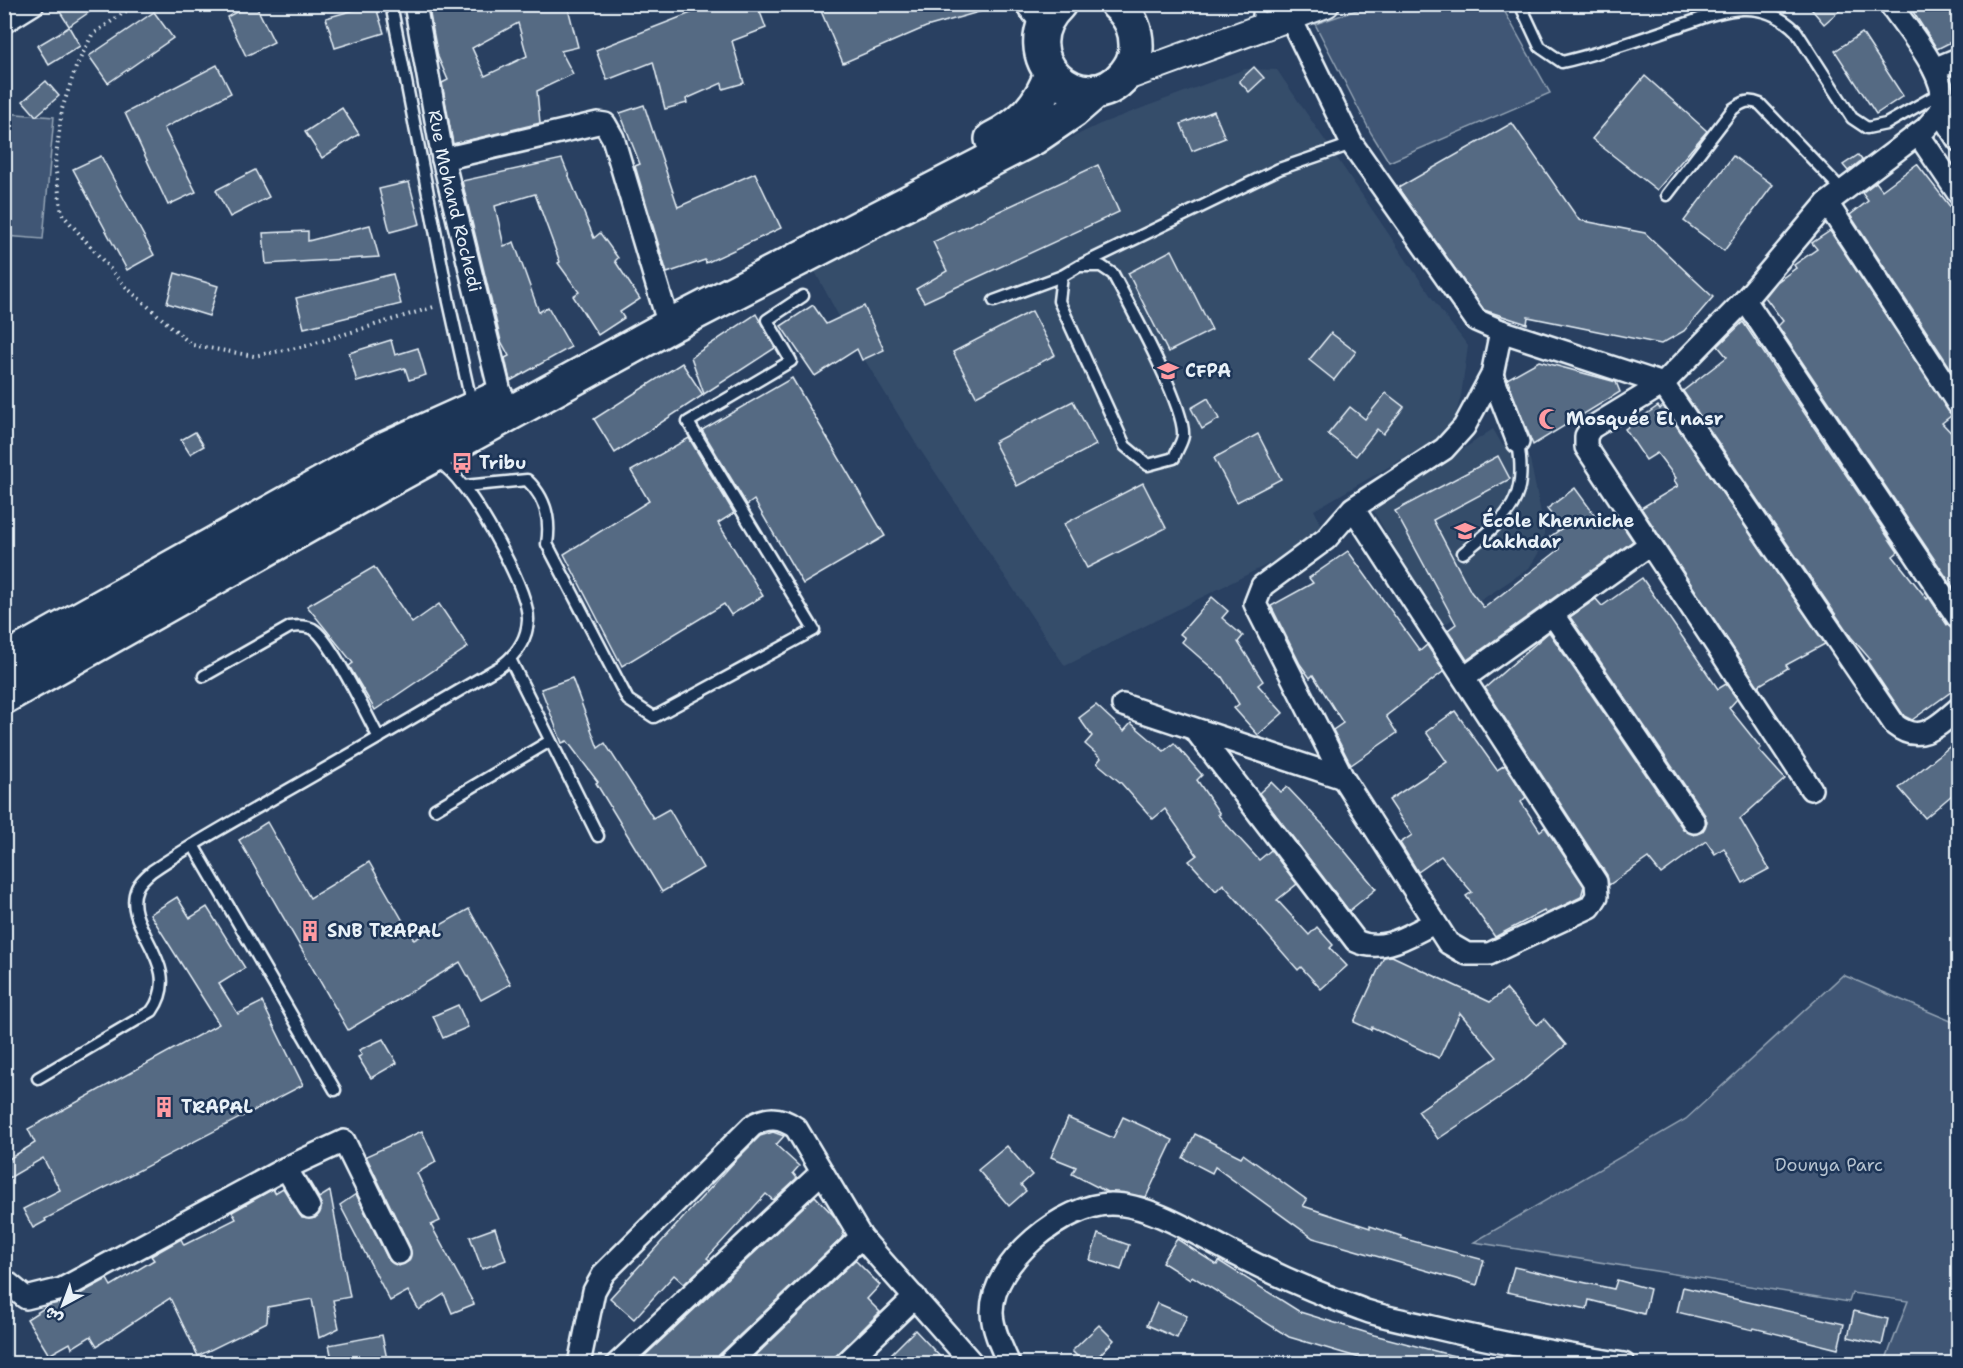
<svg xmlns="http://www.w3.org/2000/svg" width="1963" height="1368" viewBox="0 0 1963 1368" font-family="'Shantell Sans','Playpen Sans Arabic',sans-serif">
  <style>
    .built { fill: #364d6b }
    .green { fill: #415774; stroke: #94a4b6; stroke-width: 1.5 }
    .building { fill: #556a83; stroke: #e8f1f8; stroke-width: 1.5; fill-rule: evenodd }
    .lines { fill: none; stroke-linecap: round; stroke-linejoin: round }
    .service-casing { stroke: #e8f1f8; stroke-width: 15 }
    .minor-casing { stroke: #e8f1f8; stroke-width: 26 }
    .tertiary-casing { stroke: #e8f1f8; stroke-width: 30 }
    .primary-casing { stroke: #e8f1f8; stroke-width: 38 }
    .path { stroke: #e8f1f8; stroke-width: 4; stroke-dasharray: 1.5 4.5; stroke-linecap: butt }
    .service { stroke: #1d3557; stroke-width: 10 }
    .minor { stroke: #1d3557; stroke-width: 21 }
    .tertiary { stroke: #1d3557; stroke-width: 26 }
    .primary { stroke: #1d3557; stroke-width: 33 }
    .labels { text-anchor: middle; stroke-width: 5; stroke-linejoin: round; paint-order: stroke }
    .street-label { font-size: 18px; fill: #e8f1f8; stroke: #1d3557 }
    .poi-label { font-size: 18px; font-weight: bold; fill: #e8f1f8; stroke: #1d3557; text-anchor: start }
    .park-label { font-size: 18px; fill: #b6c3d0; stroke: #1d3557 }
  </style>
  <rect width="100%" height="100%" fill="#294061"/>
  <filter id="ink" filterUnits="userSpaceOnUse"><feTurbulence type="fractalNoise" baseFrequency=".0167" numOctaves="2"/><feDisplacementMap in="SourceGraphic" scale="12" xChannelSelector="R" yChannelSelector="G"/><feConvolveMatrix kernelMatrix="1 2 1 2 8 2 1 2 1" color-interpolation-filters="sRGB"/></filter>
  <g filter="url(#ink)">
    <g class="built">
      <path d="M1245 69 1277 70 1441 311 1468 346 1461 396 1451 431 1314 510 1326 535 1065 666 915 442 844 326 811 264 1100 124Z"/>
      <path d="M1493 429 1503 446 1518 442 1530 460 1544 527V544L1529 568 1441 627 1373 510Z"/>
    </g>
    <g class="green">
      <path d="M1375 4 1501 5 1550 93 1389 162 1371 133 1315 24Z"/>
      <path d="M4 113 54 117 43 239 5 236Z"/>
      <path d="M1843 975 1958 1024V1363H1892L1886 1359 1908 1301 1852 1293 1849 1302 1474 1242 1686 1119Z"/>
    </g>
    <g class="building">
      <path d="M55 4H101L69 26Z"/>
      <path d="M251 4H255L274 42 246 56 227 17Z"/>
      <path d="M375 4 384 33 335 48 326 18Z"/>
      <path d="M428 4H567L578 47 561 51 573 74 537 91 540 123 453 144 442 83 448 80 438 57ZM518 23 527 56 485 76 472 48Z"/>
      <path d="M714 4H757L766 28 732 41 744 83 723 89 722 83 686 99 687 103 665 109 653 62 607 80 596 50Z"/>
      <path d="M818 4H993V8L926 27 843 63Z"/>
      <path d="M1807 4H1847L1824 24Z"/>
      <path d="M1908 4H1959V38L1937 49Z"/>
      <path d="M154 12 173 38 108 83 89 56Z"/>
      <path d="M69 27 80 46 49 65 37 46Z"/>
      <path d="M1862 33 1903 96 1876 114 1835 51Z"/>
      <path d="M217 65 231 93 164 128 196 192 168 205 125 113Z"/>
      <path d="M1254 67 1264 78 1249 92 1239 81Z"/>
      <path d="M1645 76 1707 131 1657 190 1592 139Z"/>
      <path d="M46 81 59 96 36 116 23 101Z"/>
      <path d="M644 105 678 207 755 173 781 228 706 263 705 260 667 273 635 166 640 164 620 113Z"/>
      <path d="M342 108 359 134 322 158 305 132Z"/>
      <path d="M1214 111 1225 138 1192 151 1181 124Z"/>
      <path d="M1512 123 1579 220 1645 233 1713 297 1684 331 1661 344 1528 317 1527 324 1484 310 1398 188Z"/>
      <path d="M1858 155 1862 160 1848 171 1843 165Z"/>
      <path d="M101 156 154 255 127 270 73 169Z"/>
      <path d="M1733 156 1773 185 1724 251 1684 221Z"/>
      <path d="M562 159 594 238 600 233 618 258 615 261 640 299 620 312 624 318 598 335 573 296 579 292 558 263 560 262 535 194 495 206 504 246 514 242 539 312 548 307 571 347 510 381 505 358 509 356 501 341 462 181Z"/>
      <path d="M1917 164 1959 218V381L1850 215 1868 201 1862 193 1876 182 1882 190Z"/>
      <path d="M1098 165 1119 212 924 302 916 289 947 271 933 242Z"/>
      <path d="M255 170 269 197 230 217 216 190Z"/>
      <path d="M409 182 420 224 390 232 379 189Z"/>
      <path d="M370 225 379 257 266 264 263 233 308 231V241Z"/>
      <path d="M1830 231 1952 415 1942 423 1959 441V596L1778 326 1783 321 1765 297 1777 282 1796 268 1794 265 1817 249 1812 243Z"/>
      <path d="M1172 250 1212 330 1168 352 1128 273Z"/>
      <path d="M175 273 218 286 209 316 167 303Z"/>
      <path d="M393 274 401 304 304 328 296 298Z"/>
      <path d="M813 305 826 324 864 306 884 350 862 360 857 349 815 376 781 326Z"/>
      <path d="M1032 311 1055 355 976 396 953 352Z"/>
      <path d="M756 314 775 348 704 394 691 357Z"/>
      <path d="M1743 322 1898 552 1893 556 1927 599 1929 597 1947 625 1959 631V686L1912 720 1904 716 1867 661 1870 659 1851 637 1683 391 1727 357 1718 346Z"/>
      <path d="M1331 333 1356 352 1334 380 1309 360Z"/>
      <path d="M391 340 395 355 418 348 426 375 409 380 405 368 357 382 349 353Z"/>
      <path d="M1539 361 1616 382 1620 392 1533 445 1507 379Z"/>
      <path d="M682 363 703 395 615 453 594 419Z"/>
      <path d="M792 378 885 536 803 584 754 500 747 505 702 430Z"/>
      <path d="M1386 393 1404 407 1383 434 1377 429 1356 456 1328 434 1350 407 1365 419Z"/>
      <path d="M1208 398 1219 419 1202 429 1191 408Z"/>
      <path d="M1073 401 1096 445 1017 486 994 442Z"/>
      <path d="M1658 406 1660 409 1663 406 1825 644 1786 665 1788 668 1758 686 1641 508 1678 486 1674 480 1676 478 1657 453 1646 460 1625 429Z"/>
      <path d="M195 432 204 446 190 454 181 440Z"/>
      <path d="M1258 434 1281 479 1237 502 1214 458Z"/>
      <path d="M689 438 734 513 718 523 763 596 731 615 724 604 622 666 564 554 649 501 631 471Z"/>
      <path d="M1498 456 1510 479 1433 520 1471 592 1484 608 1560 549 1550 537 1562 528 1547 509 1575 488 1602 525 1606 521 1610 526 1619 520 1633 541 1467 660 1448 630 1456 624 1395 511Z"/>
      <path d="M1143 483 1166 528 1087 568 1064 524Z"/>
      <path d="M1348 551 1420 651 1427 645 1444 671 1386 716 1397 733 1351 765 1333 730 1343 723 1313 675 1310 678 1300 664 1271 606 1313 583 1309 578Z"/>
      <path d="M374 567 412 623 439 604 468 647 375 710 349 666 353 663 307 606Z"/>
      <path d="M1642 578 1718 689 1726 684 1737 699 1729 708 1761 748 1759 750 1785 779 1740 819 1769 869 1743 883 1724 848 1715 854 1706 841 1661 874 1648 858 1609 885 1607 875 1485 688 1549 632 1683 829 1694 835 1702 832 1707 822 1705 815 1570 617 1596 599 1602 606Z"/>
      <path d="M1212 597 1228 611 1222 618 1243 636 1238 642 1263 681 1258 685 1283 713 1258 735 1234 708 1239 704 1222 677 1182 642 1185 638 1180 634Z"/>
      <path d="M572 678 598 748 605 743 653 818 669 809 703 868 662 892 596 783 598 782 567 741 562 743 541 689Z"/>
      <path d="M1096 705 1124 731 1131 723 1164 751 1174 743 1202 775 1197 780 1220 814 1218 815 1259 860 1271 850 1297 884 1277 900 1309 935 1317 927 1333 945 1330 948 1347 966 1321 989 1301 967 1298 970 1223 884 1216 891 1189 861 1197 855 1165 809 1153 819 1121 783 1097 763 1101 758 1085 744 1092 736 1079 718Z"/>
      <path d="M1455 711 1497 770 1505 765 1526 797 1521 802 1540 831 1545 827 1584 886 1581 897 1546 914 1544 911 1495 937 1466 896 1472 892 1441 856 1418 872 1400 843 1412 835 1389 800 1447 762 1426 732Z"/>
      <path d="M1959 739V789L1925 818 1899 788Z"/>
      <path d="M1271 782 1281 792 1287 787 1325 827 1376 889 1349 911 1259 793Z"/>
      <path d="M267 822 310 898 369 862 414 940 469 909 511 984 481 1000 460 962 348 1030 239 840Z"/>
      <path d="M177 897 190 918 207 907 245 968 219 984 238 1014 262 1002 303 1085 45 1219 46 1221 33 1228 23 1209 60 1190 43 1158 4 1181V1162L35 1143 28 1129 219 1024 150 914Z"/>
      <path d="M1392 956 1490 1002 1506 989 1537 1025 1544 1019 1566 1045 1514 1088 1438 1139 1418 1111 1497 1057 1460 1013 1439 1058 1372 1027 1371 1030 1354 1022 1384 957Z"/>
      <path d="M458 1005 468 1027 443 1038 433 1016Z"/>
      <path d="M383 1039 397 1063 371 1078 358 1057 362 1055 359 1050Z"/>
      <path d="M1123 1117 1173 1140 1146 1197 1107 1192 1072 1174 1076 1167 1051 1157 1068 1118 1113 1138Z"/>
      <path d="M422 1131 436 1162 417 1173 440 1221 431 1225 474 1304 452 1313 444 1294 419 1310 408 1291 390 1301 340 1205 356 1194 388 1259 398 1266 409 1261 410 1247 366 1156Z"/>
      <path d="M773 1132 784 1136 776 1145 799 1166 793 1173 797 1178 773 1200 766 1194 707 1258 710 1260 684 1284 674 1275 634 1319 610 1298 736 1160 760 1136Z"/>
      <path d="M1195 1134 1241 1157 1243 1154 1307 1200 1303 1206 1370 1228V1226L1401 1236V1238L1484 1260 1477 1285 1313 1238 1215 1167 1212 1173 1183 1158Z"/>
      <path d="M1007 1146 1032 1175 1021 1185 1026 1191 1009 1206 978 1170Z"/>
      <path d="M306 1176 319 1198 330 1191 350 1297 333 1300 339 1328 319 1338 312 1299 268 1307 267 1322 198 1356 170 1298 97 1346 91 1336 72 1348 70 1343 49 1355 27 1319 49 1305 59 1303 60 1305 107 1279 111 1286 154 1260 151 1256 181 1239 184 1245 236 1219 232 1212 273 1189 275 1193 283 1188 302 1218H315L322 1206Z"/>
      <path d="M815 1196 834 1216 844 1233 841 1239 719 1355 716 1364H636Z"/>
      <path d="M495 1228 506 1260 482 1269 470 1237Z"/>
      <path d="M1098 1234 1129 1245 1121 1270 1090 1260Z"/>
      <path d="M1177 1239 1217 1265 1219 1261 1300 1312 1374 1335 1462 1358 1461 1364H1380L1289 1337 1192 1276 1190 1280 1162 1262Z"/>
      <path d="M855 1260 880 1285 867 1299 880 1312 828 1364H747Z"/>
      <path d="M1514 1267 1614 1289 1617 1280 1650 1289 1644 1314 1589 1300 1587 1309 1507 1292Z"/>
      <path d="M1683 1287 1844 1324 1838 1349 1754 1328 1753 1330 1677 1312Z"/>
      <path d="M1157 1303 1187 1316 1177 1338 1147 1325Z"/>
      <path d="M1854 1311 1888 1319 1882 1345 1848 1337Z"/>
      <path d="M1099 1325 1114 1340 1091 1364H1085L1072 1351Z"/>
      <path d="M915 1330 947 1364H881Z"/>
      <path d="M382 1335 388 1364H333L329 1345Z"/>
    </g>
    <g class="lines">
      <defs>
        <g id="service">
          <path d="M391 4 449 302 472 406"/>
          <path d="M1520 4 1540 47 1562 62C1601 53 1638 40 1676 27 1698 20 1720 10 1742 9 1763 8 1782 17 1796 31L1852 118 1867 128 1886 124 1942 92"/>
          <path d="M1258 29 1259 4"/>
          <path d="M1667 195 1733 109C1743 102 1748 99 1760 104L1843 191"/>
          <path d="M1079 266H1101L1113 274C1128 303 1186 407 1183 436 1182 443 1176 451 1174 458L1148 465 1125 446 1059 301 1062 276 1079 266 1279 169 1352 144"/>
          <path d="M994 301 1062 276"/>
          <path d="M464 486 527 480C546 498 551 519 547 544L628 700 654 717 814 630 688 422 791 361 767 320 803 296"/>
          <path d="M1463 553C1508 516 1528 504 1518 442"/>
          <path d="M510 659 598 836"/>
          <path d="M204 676 290 627C297 626 305 625 313 629 331 639 367 716 379 738"/>
          <path d="M435 809 550 741"/>
          <path d="M193 845 335 1090"/>
          <path d="M38 1078 152 1011C186 963 120 927 137 888 140 881 146 876 152 871 193 843 238 819 281 794 355 752 428 709 501 666 517 654 527 640 528 620 529 591 481 508 462 485 455 475 446 467 436 459"/>
        </g>
        <g id="minor">
          <path id="s1" d="M415 4 443 159 501 396"/>
          <path d="M1026 4 1043 25"/>
          <path d="M1890 4C1907 30 1954 81 1940 112L1958 140"/>
          <path d="M1290 17 1352 144 1476 320 1501 331 1663 384 1745 300 1827 203 1926 128 1940 112"/>
          <path d="M4 22 33 4"/>
          <path d="M1934 69 1958 59"/>
          <path d="M1918 134 1958 193"/>
          <path d="M443 159 598 123 605 124 613 138 665 312"/>
          <path d="M1827 203 1958 404"/>
          <path d="M1745 300 1958 618"/>
          <path d="M1492 375 1518 442"/>
          <path d="M1353 508 1596 882 1597 896 1590 907 1489 954H1467L1448 943 1343 778 1255 604 1262 586 1326 539 1353 508 1444 449 1464 427 1492 375 1501 331"/>
          <path d="M1553 615 1694 822"/>
          <path d="M1464 678 1649 545"/>
          <path d="M1123 705 1343 778"/>
          <path d="M1196 731 1356 941C1383 954 1409 935 1434 923"/>
          <path d="M1811 789 1586 447V436L1591 428 1663 384 1895 725C1920 745 1938 726 1958 709"/>
          <path d="M286 1168 309 1207"/>
          <path d="M4 1280 26 1298 62 1289 286 1168 344 1141 399 1253"/>
          <path d="M579 1364 594 1291 604 1273 752 1126C767 1116 781 1117 796 1128L861 1237 973 1364"/>
          <path d="M617 1364 822 1172"/>
          <path d="M728 1364 861 1237"/>
          <path d="M845 1364 915 1297"/>
          <path d="M1009 1364C1002 1349 992 1328 992 1312 992 1262 1064 1204 1111 1204 1152 1204 1204 1239 1241 1257 1280 1277 1320 1294 1361 1309 1384 1318 1409 1321 1432 1327 1495 1342 1560 1354 1624 1364"/>
        </g>
        <path id="tertiary" d="M1121 79 1326 4"/>
        <g id="primary">
          <path d="M1059 4C1005 56 1084 125 1125 74 1131 67 1135 59 1136 49 1137 31 1131 17 1117 4"/>
          <path d="M992 139C1022 124 1041 105 1051 73"/>
          <path d="M4 661 384 449 497 398"/>
          <path d="M4 697 376 487 673 324 1035 137 1073 111 1096 91"/>
        </g>
      </defs>
      <use href="#service" class="service-casing"/>
      <use href="#minor" class="minor-casing"/>
      <use href="#tertiary" class="tertiary-casing"/>
      <use href="#primary" class="primary-casing"/>
      <path class="path" d="M136 4 92 35 76 67 62 109 55 165 62 214 127 288 192 345 254 356 306 346 437 306"/>
      <use href="#service" class="service"/>
      <use href="#minor" class="minor"/>
      <use href="#tertiary" class="tertiary"/>
      <use href="#primary" class="primary"/>
    </g>
  </g>
  <defs>
    <symbol id="university-bare" viewBox="-9 -9 18 18"><path d="M0-5L7-2L0 1L-7-2ZM-4 1L0 2.5L4 1V4Q0 6-4 4Z" fill="#ff9aa2" stroke="#1d3557" stroke-width="2.5" paint-order="stroke"/></symbol>
    <symbol id="mosque-bare" viewBox="-9 -9 18 18"><path d="M3.5-4.9A6 6 0 1 0 3.5 4.9A5 5 0 1 1 3.5-4.9Z" fill="#ff9aa2" stroke="#1d3557" stroke-width="2.5" paint-order="stroke"/></symbol>
    <symbol id="bus-bare" viewBox="-9 -9 18 18"><path d="M-5-6H5V4H4V6H2V4H-2V6H-4V4H-5ZM-3.5-4V0h7V-4ZM-3.5 1.2v1.5H-2V1.2ZM2 1.2v1.5H3.5V1.2Z" fill="#ff9aa2" stroke="#1d3557" stroke-width="2.5" paint-order="stroke"/></symbol>
    <symbol id="school-bare" viewBox="-9 -9 18 18"><path d="M0-5L7-2L0 1L-7-2ZM-4 1L0 2.5L4 1V4Q0 6-4 4Z" fill="#ff9aa2" stroke="#1d3557" stroke-width="2.5" paint-order="stroke"/></symbol>
    <symbol id="building-bare" viewBox="-9 -9 18 18"><path d="M-4-6H4V6H1V3H-1V6H-4ZM-2.5-4.3h1.7v1.8h-1.7ZM.8-4.3h1.7v1.8H.8ZM-2.5-1h1.7V.8h-1.7ZM.8-1h1.7V.8H.8Z" fill="#ff9aa2" stroke="#1d3557" stroke-width="2.5" paint-order="stroke"/></symbol>
  </defs>
  <g fill-rule="evenodd">
    <use href="#university-bare" x="1153" y="356" width="30" height="30"/>
    <use href="#mosque-bare" x="1534" y="404" width="30" height="30"/>
    <use href="#bus-bare" x="447" y="448" width="30" height="30"/>
    <use href="#school-bare" x="1450" y="516" width="30" height="30"/>
    <use href="#building-bare" x="295" y="916" width="30" height="30"/>
    <use href="#building-bare" x="149" y="1092" width="30" height="30"/>
  </g>
  <g class="labels">
    <g class="street-label">
      <text dy="6" stroke="none"><textPath href="#s1" startOffset="201">Rue Mohand Rochedi</textPath></text>
    </g>
    <g class="poi-label">
      <text x="1185" y="377">CFPA</text>
      <text x="1566" y="425">Mosquée El nasr</text>
      <text x="479" y="469">Tribu</text>
      <text x="1482" y="527">École Khenniche<tspan x="1482" dy="21">Lakhdar</tspan></text>
      <text x="327" y="937">SNB TRAPAL</text>
      <text x="181" y="1113">TRAPAL</text>
    </g>
    <g class="park-label">
      <text x="1829" y="1171">Dounya Parc</text>
    </g>
  </g>
  <rect width="1963" height="1368" fill="none" stroke="#1d3557" stroke-width="24"/>
  <rect x="12" y="12" width="1939" height="1344" fill="none" stroke="#e8f1f8" stroke-width="2" filter="url(#ink)"/>
  <g transform="translate(63 1305) rotate(221)" stroke="#1d3557" stroke-width="4.5" paint-order="stroke">
  <path d="M0-4.5L10 22L0 15L-10 22Z" fill="#e8f1f8"/>
  <text y="-9" font-size="16" font-weight="bold" text-anchor="middle" fill="#e8f1f8">ش</text>
  </g>
</svg>
